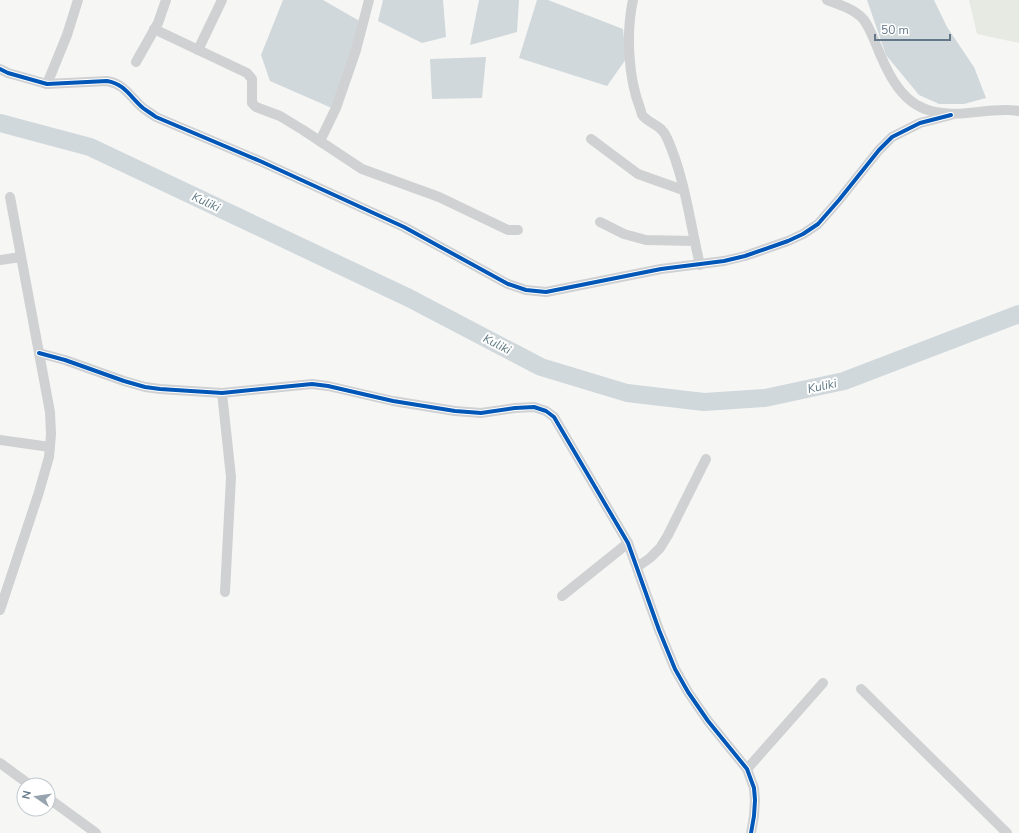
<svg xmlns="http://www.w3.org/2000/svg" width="1019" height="833" viewBox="0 0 1019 833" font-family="'Nunito Sans',sans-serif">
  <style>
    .green { fill: #e6eae3 }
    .water { fill: #d0d8db }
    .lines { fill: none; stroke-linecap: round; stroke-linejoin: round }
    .river { stroke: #d0d8db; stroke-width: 18 }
    .minor { stroke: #d0d1d2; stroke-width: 10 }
    .cycleway-casing { stroke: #fff; stroke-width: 6 }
    .cycleway { stroke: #0057b8; stroke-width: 4 }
    .labels { text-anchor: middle; stroke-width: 4; stroke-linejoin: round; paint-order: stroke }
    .water-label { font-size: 12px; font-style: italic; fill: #5f7983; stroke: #fff }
  </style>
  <rect width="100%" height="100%" fill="#f6f6f5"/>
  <path class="green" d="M969 0H1019V43L977 34Z"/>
  <g class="water">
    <path d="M283 0H323L363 23 334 109 270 81 261 55Z"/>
    <path d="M383 0H443L446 37 422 43 378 21Z"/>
    <path d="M479 0H519L517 32 470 45Z"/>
    <path d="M537 0H548L623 29 626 59 607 86 519 58Z"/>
    <path d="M867 0H934L947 27 974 67 986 98 964 104H939L919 95 886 55Z"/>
    <path d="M486 57 482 98 432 99 430 59Z"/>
  </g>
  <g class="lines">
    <path class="river" d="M0 123 90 147 409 298 541 367 627 393 704 402 765 398 844 381 1019 314"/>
    <g class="minor">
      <path d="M633 0C626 32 628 77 640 108 641 110 641 114 643 116 651 125 661 124 667 138 685 178 690 223 700 265"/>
      <path d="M827 0C840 5 855 9 864 20 869 27 872 35 875 42 885 67 898 99 925 109 957 121 987 106 1019 111"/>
      <path d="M154 29 247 73 252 79V103L256 107 280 116 303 130 362 169 439 197 508 230H518"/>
      <path d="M198 50 222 0"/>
      <path d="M136 62 158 23 166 0"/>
      <path d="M0 69 8 73 47 84 107 81C125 84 130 97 143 108 147 111 152 114 156 117L260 161 404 227 508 284 526 290 546 292 661 269 724 261 745 256 788 241 803 234 818 224 839 200 879 150 892 137 920 123 951 115"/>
      <path d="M47 84 67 35 78 0"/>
      <path d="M591 139 638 174 683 190"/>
      <path d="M320 141 336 108 356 50 369 0"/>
      <path d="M600 222 624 234 646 240 694 241"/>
      <path d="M0 260 21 257"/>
      <path d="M39 353 65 360 124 381 145 387 160 389 222 393 312 384 328 386 393 401 455 411 481 413 515 408 534 407 546 411 554 417 628 543 659 630 675 669 688 692 708 721 747 769 754 788 755 800 754 816 751 833"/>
      <path d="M222 393 231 477 225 592"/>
      <path d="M0 440 50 447"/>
      <path d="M637 567 650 558 660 548 668 535 706 459"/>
      <path d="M562 596 628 543"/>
      <path d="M0 610 39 492 49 457 51 434 50 412 10 197"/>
      <path d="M861 689 1007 833"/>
      <path d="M0 763 30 785"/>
      <path d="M747 769 823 683"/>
      <path d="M48 798 96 833"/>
    </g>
    <defs>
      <g id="cycleway">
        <path d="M0 69 8 73 47 84 107 81C125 84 130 97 143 108 147 111 152 114 156 117L260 161 404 227 508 284 526 290 546 292 661 269 724 261 745 256 788 241 803 234 818 224 839 200 879 150 892 137 920 123 951 115"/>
        <path d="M39 353 65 360 124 381 145 387 160 389 222 393 312 384 328 386 393 401 455 411 481 413 515 408 534 407 546 411 554 417 628 543 659 630 675 669 688 692 708 721 747 769 754 788 755 800 754 816 751 833"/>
      </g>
    </defs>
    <use href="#cycleway" class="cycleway-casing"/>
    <use href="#cycleway" class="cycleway"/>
  </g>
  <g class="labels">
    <g class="water-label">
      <text transform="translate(206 202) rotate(25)" y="4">Kuliki</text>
      <text transform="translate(497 344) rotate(27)" y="4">Kuliki</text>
      <text transform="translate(822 386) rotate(-12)" y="4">Kuliki</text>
    </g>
  </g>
  <g transform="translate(36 797) rotate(283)"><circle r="19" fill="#ffffff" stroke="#c1c9cf"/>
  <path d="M0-3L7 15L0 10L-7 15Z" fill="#97a3ae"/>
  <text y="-6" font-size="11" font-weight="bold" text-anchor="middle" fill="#647788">N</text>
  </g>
  <path d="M875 34v6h75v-6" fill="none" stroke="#647788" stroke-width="2"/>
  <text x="881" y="34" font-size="12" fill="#647788" stroke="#ffffff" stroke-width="3" paint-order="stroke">50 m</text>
</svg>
